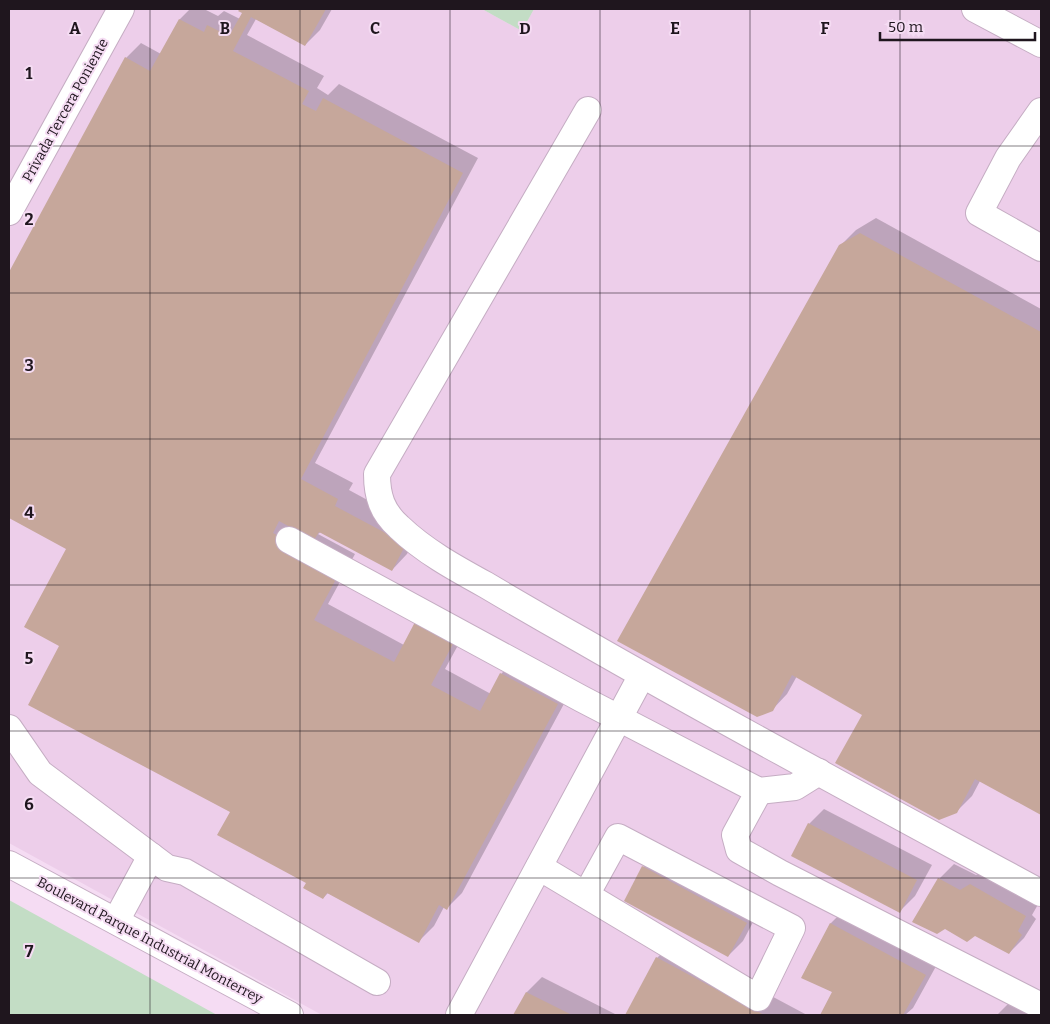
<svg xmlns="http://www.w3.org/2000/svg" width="1050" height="1024" viewBox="0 0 1050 1024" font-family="Bitter,serif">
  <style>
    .built { fill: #edceea }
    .green { fill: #c3ddc5 }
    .shadow { fill: #0003 }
    .building { fill: #c6a79b }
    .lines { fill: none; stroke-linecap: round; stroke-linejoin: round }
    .minor-casing { stroke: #c5adc3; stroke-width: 28 }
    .minor { stroke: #fff; stroke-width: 26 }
    .grid { fill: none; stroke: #1f161e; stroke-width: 1; stroke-opacity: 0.55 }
    .labels { text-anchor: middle; stroke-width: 4; stroke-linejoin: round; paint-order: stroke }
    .street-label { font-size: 14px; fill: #1f161e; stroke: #f5dcf3 }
    .grid-label { font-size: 16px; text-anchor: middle; font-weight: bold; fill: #1f161e; stroke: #f5dcf3; stroke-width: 4; stroke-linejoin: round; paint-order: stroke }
  </style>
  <rect width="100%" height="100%" fill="#f5dcf3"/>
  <path class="built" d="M9 9H482L522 31 534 9H1041V1015H322L9 843Z"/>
  <g class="green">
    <path d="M482 9H534L522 31Z"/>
    <path d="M9 900 217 1015H9Z"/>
  </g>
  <g class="shadow">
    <path d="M190 9H204L218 16 224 11 240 19 243 12 240 11 241 9H332L320 30 305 45 256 19 247 35 324 76 317 88 328 95 339 84 478 158 315 463 353 483 349 490 421 529 407 554 392 570 321 532 318 534 355 554 328 604 404 645 468 627 445 669 491 694 501 674 516 659 572 689 462 893 447 908 444 907 434 926 419 941 328 893 323 898 61 646 68 548 9 517V275L126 58 141 43 161 54 180 19Z"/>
    <path d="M876 218 1041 309V813L980 781 972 796 956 812 864 715 797 676 787 694 772 710 840 246 856 230Z"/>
    <path d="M824 809 932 865 915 896 900 911 809 824Z"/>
    <path d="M659 852 761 907 743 941 728 956 643 867Z"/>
    <path d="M954 864 976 875 986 870 1040 901 1032 915 1036 919 1024 938 1009 953 939 879Z"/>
    <path d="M846 908 940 959 913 1008 905 1015H821L833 992 802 977 831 923Z"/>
    <path d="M672 943 807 1015H627L657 958Z"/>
    <path d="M542 977 617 1015H514L527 992Z"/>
    <path d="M1013 999 1041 1015H997Z"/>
  </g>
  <g class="building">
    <path d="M240 9H326L305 46 251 17 233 51 309 91 302 104 316 111 323 98 463 173 301 479 338 499 335 506 406 544 392 571 319 532 314 540 279 521 273 533 341 570 314 620 394 662 415 622 454 642 431 685 480 711 500 673 558 704 447 910 439 905 419 943 327 893 323 899 303 888 306 883 217 835 230 812 28 705 59 646 24 627 66 549 9 518V272L125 57 150 71 179 19 204 32 207 25 229 36 242 13 238 11Z"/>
    <path d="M860 233 1041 332V815L975 779 957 813 939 820 835 763 862 715 792 675 773 711 757 717 617 641 839 245Z"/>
    <path d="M808 823 917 880 900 913 791 856Z"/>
    <path d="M642 866 747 923 728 957 624 901Z"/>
    <path d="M938 878 960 890 970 884 1026 916 1018 931 1022 935 1009 954 975 936 967 942 945 929 937 934 912 922Z"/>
    <path d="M830 923 926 975 903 1015H820L832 992 801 978Z"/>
    <path d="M656 957 764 1015H625Z"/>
    <path d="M526 992 572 1015H513Z"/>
  </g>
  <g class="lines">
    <defs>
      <g id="minor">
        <path d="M975 9 1041 44"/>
        <path d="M588 110 377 474C377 496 382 512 399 527 424 551 455 568 486 585 518 604 551 623 583 641 734 728 888 810 1041 893"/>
        <path d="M1041 111 1008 158 979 213 1041 248"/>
        <path d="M9 212 121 9"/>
        <path d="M289 540 582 699 759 791 795 787 819 772"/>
        <path d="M9 728 40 773 151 856"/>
        <path d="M759 791 735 835 739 850 780 873 1041 1006"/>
        <path d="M9 864 290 1015"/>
        <path d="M539 867 758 998 792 928 618 837 586 895"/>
        <path d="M116 921 151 856 167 868 185 872 377 982"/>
        <path d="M459 1015 642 675"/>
      </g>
    </defs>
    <use href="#minor" class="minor-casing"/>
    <use href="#minor" class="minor"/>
  </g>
  <path class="grid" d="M150 9V1015M300 9V1015M450 9V1015M600 9V1015M750 9V1015M900 9V1015M9 146H1041M9 293H1041M9 439H1041M9 585H1041M9 731H1041M9 878H1041"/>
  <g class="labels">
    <g class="street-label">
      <text transform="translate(65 110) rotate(-61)" y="5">Privada Tercera Poniente</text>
      <text transform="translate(150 940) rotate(28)" y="5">Boulevard Parque Industrial Monterrey</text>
    </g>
  </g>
  <g class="grid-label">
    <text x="75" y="34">A</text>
    <text x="225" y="34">B</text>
    <text x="375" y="34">C</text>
    <text x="525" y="34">D</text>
    <text x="675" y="34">E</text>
    <text x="825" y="34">F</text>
    <text x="29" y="79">1</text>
    <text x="29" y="225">2</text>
    <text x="29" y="371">3</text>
    <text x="29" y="518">4</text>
    <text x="29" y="664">5</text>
    <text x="29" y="810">6</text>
    <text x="29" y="957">7</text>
  </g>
  <rect width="1050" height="1024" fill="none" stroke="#1f161e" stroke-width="20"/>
  <path d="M880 32v8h155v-8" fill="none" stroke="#1f161e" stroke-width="2.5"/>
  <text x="888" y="32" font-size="15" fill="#1f161e" stroke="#f5dcf3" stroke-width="4" paint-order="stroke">50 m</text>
</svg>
